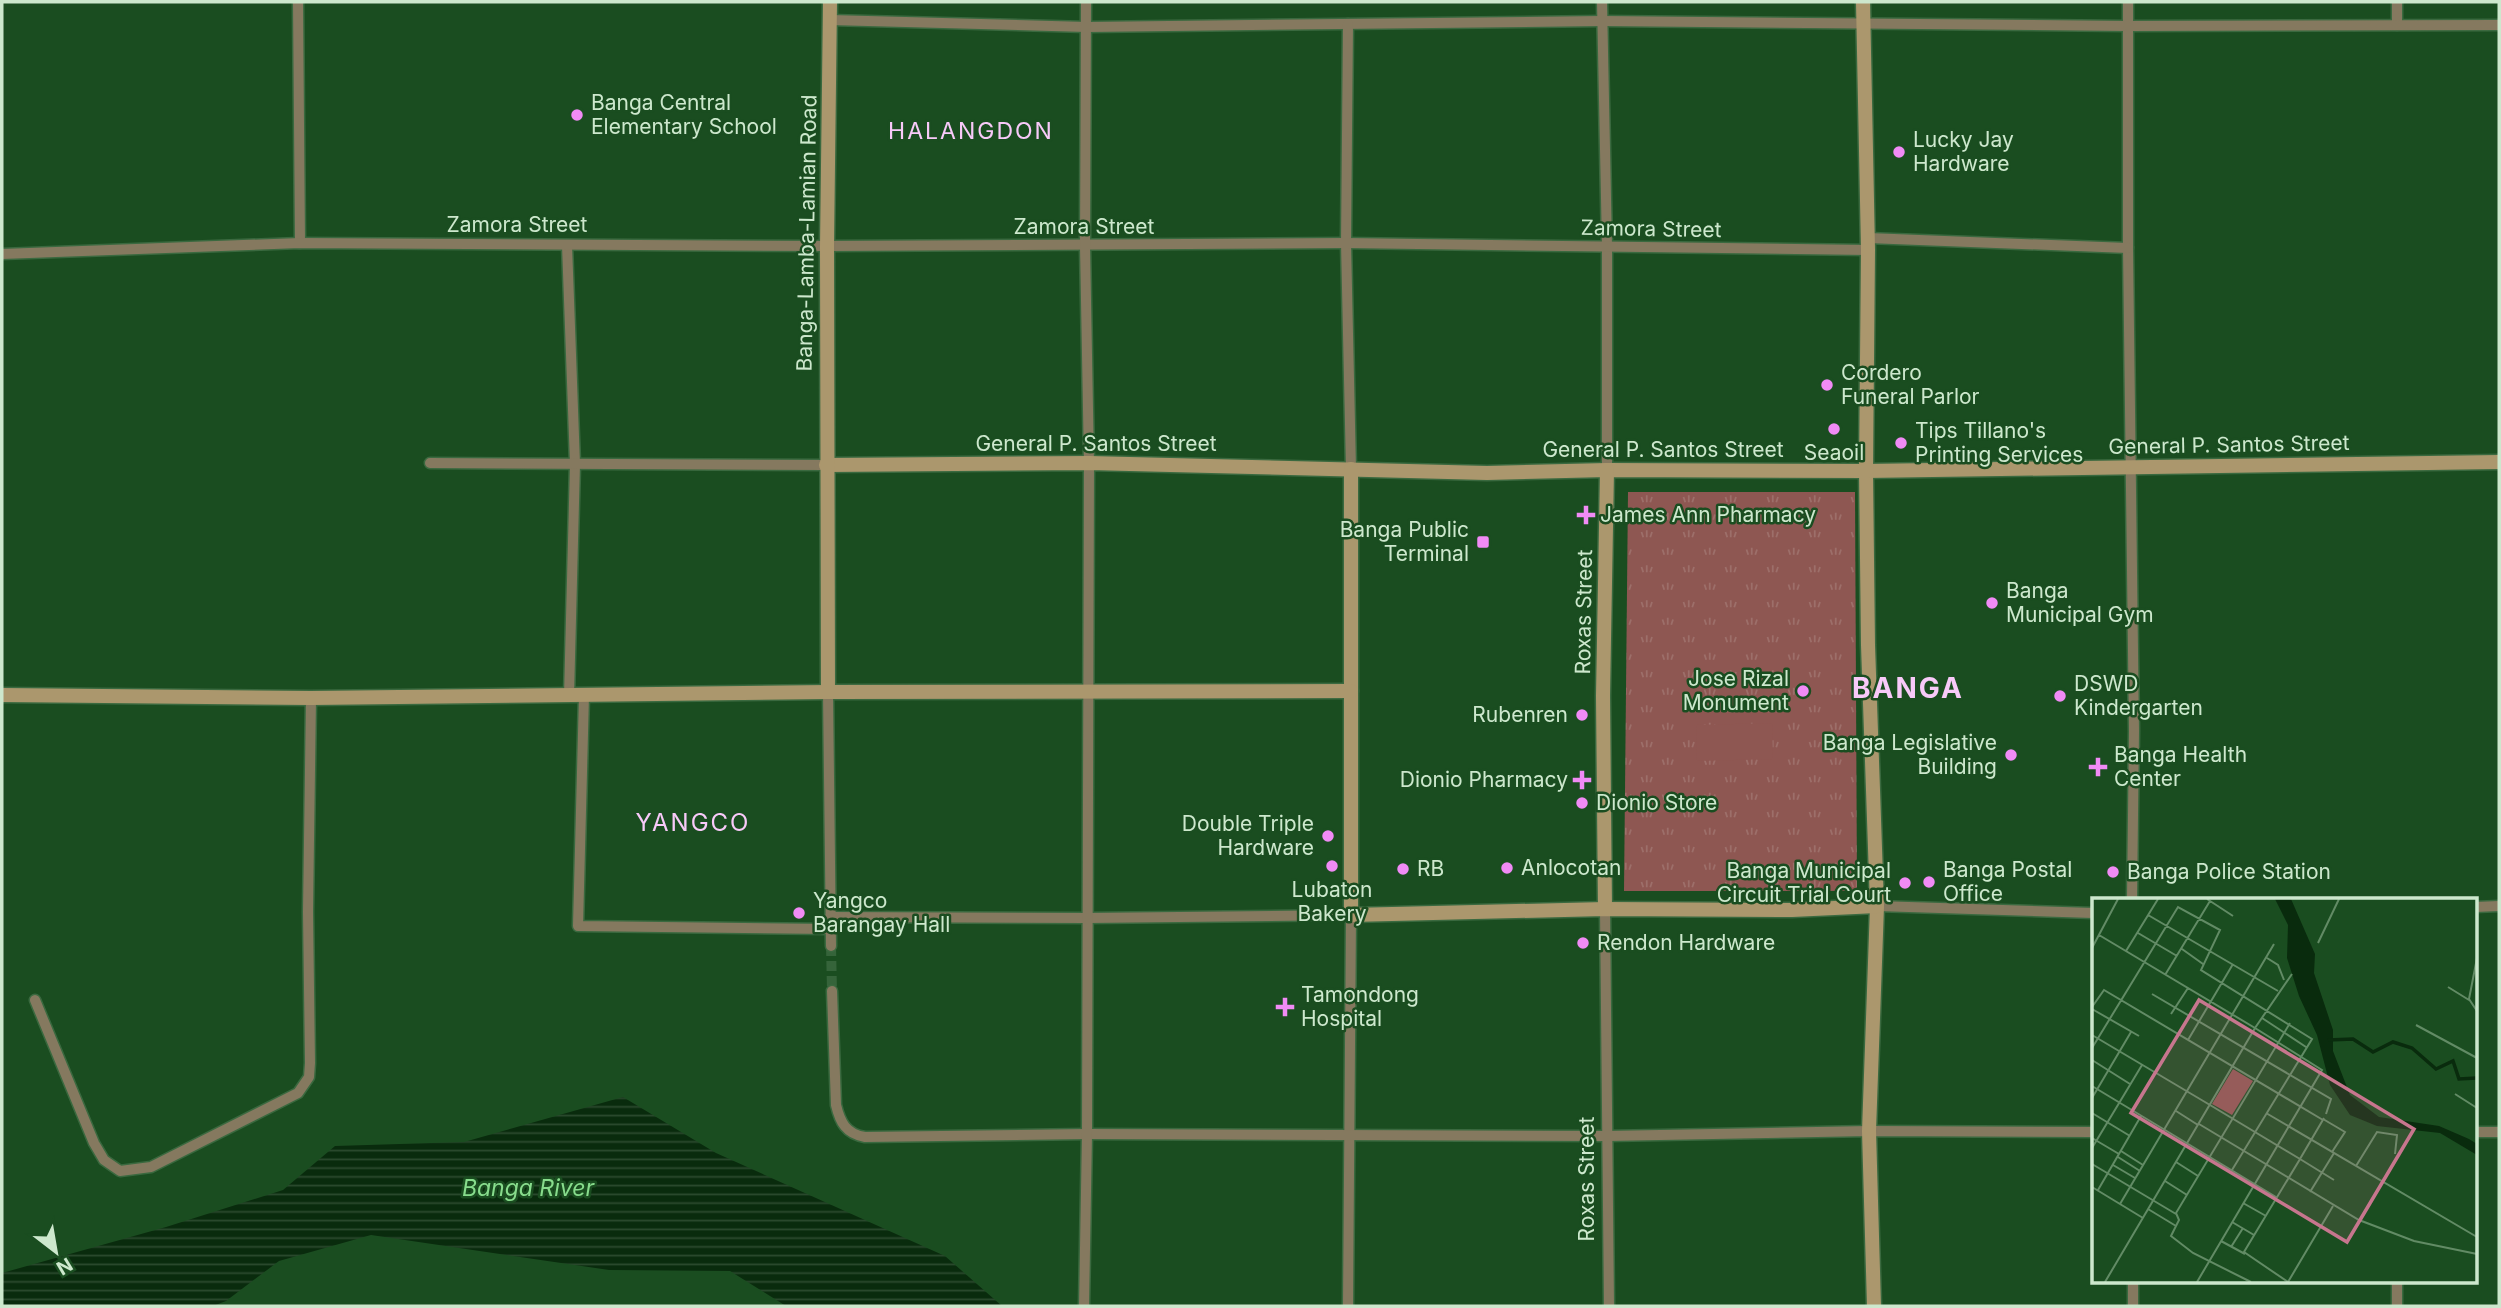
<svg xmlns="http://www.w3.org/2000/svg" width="2501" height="1308" viewBox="0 0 2501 1308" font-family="Inter,sans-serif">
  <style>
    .grass { fill: url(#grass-tufts) }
    .pitch { fill: #8e5752 }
    .water { fill: url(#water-rules) }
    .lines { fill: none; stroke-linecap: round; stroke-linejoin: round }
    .street-tunnel { stroke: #35643a; stroke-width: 10; stroke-dasharray: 10 5; stroke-linecap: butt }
    .street-casing { stroke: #3a693f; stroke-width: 13 }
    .secondary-casing { stroke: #3a693f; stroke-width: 17 }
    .street { stroke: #85795f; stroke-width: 10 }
    .secondary { stroke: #ab976d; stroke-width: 14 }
    .poi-dot { fill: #f08bf5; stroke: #1a4d20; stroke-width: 2.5 }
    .labels { text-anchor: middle; stroke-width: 5; stroke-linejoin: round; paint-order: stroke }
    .poi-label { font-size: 21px; fill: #cde8cd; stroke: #1a4d20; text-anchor: start }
    .street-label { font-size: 21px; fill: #cde8cd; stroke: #1a4d20 }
    .neighbourhood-label { font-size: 23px; letter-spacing: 2px; fill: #f8caf9; stroke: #1a4d20 }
    .water-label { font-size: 23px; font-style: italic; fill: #87dc8c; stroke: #1a4d20 }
    .quarter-label { font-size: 24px; letter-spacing: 2px; fill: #f8caf9; stroke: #1a4d20 }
    .district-label { font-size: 28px; font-weight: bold; letter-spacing: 2px; fill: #f8caf9; stroke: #1a4d20 }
    .inset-river { fill: none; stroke: #092b0d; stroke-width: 3.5 }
    .inset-road { fill: none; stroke: #628b65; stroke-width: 2 }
    .view { fill: #c7768e; fill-opacity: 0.15; stroke: #c7768e; stroke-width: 3.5 }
    .inset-edge { fill: none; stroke: #cde8cd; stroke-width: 3.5 }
  </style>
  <defs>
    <pattern id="grass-tufts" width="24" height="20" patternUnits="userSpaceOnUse" patternTransform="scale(1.75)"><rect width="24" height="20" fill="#8e5752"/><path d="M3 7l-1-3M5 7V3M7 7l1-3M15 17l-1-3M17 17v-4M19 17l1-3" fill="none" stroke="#9d6f6a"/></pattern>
    <pattern id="water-rules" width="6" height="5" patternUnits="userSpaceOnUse" patternTransform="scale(1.75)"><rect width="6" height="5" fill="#092b0d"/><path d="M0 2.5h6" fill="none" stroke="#2c4a2f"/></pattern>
  </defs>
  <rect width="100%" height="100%" fill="#1a4d20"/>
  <path class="grass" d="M1628 492H1855L1857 891H1624Z"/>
  <path class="pitch" d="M1772 723 1773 759 1697 761 1696 725Z"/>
  <path class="water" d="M623 1097 716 1153 945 1256 1002 1306H786L730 1271 609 1270 371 1235 279 1261 226 1301 213 1306H2V1273L166 1227 283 1190 335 1146 464 1142Z"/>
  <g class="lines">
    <path class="street-tunnel" d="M831 946 832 991"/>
    <defs>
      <g id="street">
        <path d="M298 2 300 243"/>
        <path d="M1602 2 1607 247V470"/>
        <path d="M2128 2V248L2134 731 2132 900"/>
        <path d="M2397 2V25"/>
        <path d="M830 20 1087 27 1602 21 2128 26 2499 25"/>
        <path d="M1348 24 1346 243 1351 469"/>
        <path d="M1868 238 2128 248"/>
        <path d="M567 245 575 464 569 696"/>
        <path d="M2 254 300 243 827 246 1346 243 1868 250"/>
        <path d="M430 463 826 465"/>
        <path d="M828 692 831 946"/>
        <path d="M584 695 578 926 831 929"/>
        <path d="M1877 906 2093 913"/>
        <path d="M2475 907 2499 906"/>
        <path d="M1605 909 1609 1306"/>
        <path d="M830 917 1087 918 1351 915 1348 1306"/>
        <path d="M832 991 836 1105C840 1122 846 1134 865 1137L1087 1134 1607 1136 1869 1131 2093 1132"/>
        <path d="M35 1000 94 1143 104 1160 120 1171 151 1167 298 1093 309 1077 310 1063 308 912 311 698"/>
        <path d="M2475 1132H2499"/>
        <path d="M2397 1282V1306"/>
        <path d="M1084 1306 1087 1134 1089 463 1085 246 1086 2"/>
        <path d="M2133 1306V1282"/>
      </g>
      <g id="secondary">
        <path d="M1863 2 1868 250 1866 471 1868 645 1877 906 1869 1131 1874 1306"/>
        <path d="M826 465 1089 463 1487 473 1607 470 1866 471 2499 462"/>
        <path d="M1351 469V915L1605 909 1792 910 1877 906"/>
        <path d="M828 692 827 246 830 2"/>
        <path d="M2 695 311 698 828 692 1351 691"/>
        <path d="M1605 909 1603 696 1607 470"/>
      </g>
    </defs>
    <use href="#street" class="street-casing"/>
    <use href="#secondary" class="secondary-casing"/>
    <use href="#street" class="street"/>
    <use href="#secondary" class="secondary"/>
  </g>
  <g class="poi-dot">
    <circle cx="577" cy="115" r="7"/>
    <circle cx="1899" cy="152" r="7"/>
    <circle cx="1827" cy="385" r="7"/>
    <circle cx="1834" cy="429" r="7"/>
    <circle cx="1901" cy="443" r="7"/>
    <path d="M1582.5 504.5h7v7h7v7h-7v7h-7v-7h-7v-7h7z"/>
    <rect x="1476" y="535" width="14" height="14" rx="3.5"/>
    <circle cx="1992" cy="603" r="7"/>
    <circle cx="1803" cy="691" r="7"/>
    <circle cx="2060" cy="696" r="7"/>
    <circle cx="1582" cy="715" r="7"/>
    <circle cx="2011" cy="755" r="7"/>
    <path d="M2094.5 756.5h7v7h7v7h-7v7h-7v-7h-7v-7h7z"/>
    <path d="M1578.5 769.5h7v7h7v7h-7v7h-7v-7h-7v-7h7z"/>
    <circle cx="1582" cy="803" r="7"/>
    <circle cx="1328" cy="836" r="7"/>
    <circle cx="1332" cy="866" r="7"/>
    <circle cx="1507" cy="868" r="7"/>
    <circle cx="1403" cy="869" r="7"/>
    <circle cx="2113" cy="872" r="7"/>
    <circle cx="1929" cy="882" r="7"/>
    <circle cx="1905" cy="883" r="7"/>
    <circle cx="799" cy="913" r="7"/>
    <circle cx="1583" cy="943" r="7"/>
    <path d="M1281.5 996.5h7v7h7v7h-7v7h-7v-7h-7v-7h7z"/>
  </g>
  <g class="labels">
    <g class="poi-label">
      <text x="591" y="110">Banga Central<tspan x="591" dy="24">Elementary School</tspan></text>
      <text x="1913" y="147">Lucky Jay<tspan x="1913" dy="24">Hardware</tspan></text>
      <text x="1841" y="380">Cordero<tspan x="1841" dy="24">Funeral Parlor</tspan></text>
      <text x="1915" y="438">Tips Tillano's<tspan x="1915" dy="24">Printing Services</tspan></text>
      <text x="1834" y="460" text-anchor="middle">Seaoil</text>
      <text x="1600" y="522">James Ann Pharmacy</text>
      <text x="1469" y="537" text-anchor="end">Banga Public<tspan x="1469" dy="24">Terminal</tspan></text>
      <text x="2006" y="598">Banga<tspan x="2006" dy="24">Municipal Gym</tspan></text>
      <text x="1789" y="686" text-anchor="end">Jose Rizal<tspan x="1789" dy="24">Monument</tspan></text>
      <text x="2074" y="691">DSWD<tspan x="2074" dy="24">Kindergarten</tspan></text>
      <text x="1568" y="722" text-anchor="end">Rubenren</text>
      <text x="1997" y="750" text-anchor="end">Banga Legislative<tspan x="1997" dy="24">Building</tspan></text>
      <text x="2114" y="762">Banga Health<tspan x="2114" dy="24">Center</tspan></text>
      <text x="1568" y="787" text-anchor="end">Dionio Pharmacy</text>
      <text x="1596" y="810">Dionio Store</text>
      <text x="1314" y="831" text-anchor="end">Double Triple<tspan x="1314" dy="24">Hardware</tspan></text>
      <text x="1521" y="875">Anlocotan</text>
      <text x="1417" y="876">RB</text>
      <text x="1943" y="877">Banga Postal<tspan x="1943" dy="24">Office</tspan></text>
      <text x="1891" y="878" text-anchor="end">Banga Municipal<tspan x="1891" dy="24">Circuit Trial Court</tspan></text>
      <text x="2127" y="879">Banga Police Station</text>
      <text x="1332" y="897" text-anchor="middle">Lubaton<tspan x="1332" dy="24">Bakery</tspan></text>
      <text x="813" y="908">Yangco<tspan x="813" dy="24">Barangay Hall</tspan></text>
      <text x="1597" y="950">Rendon Hardware</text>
      <text x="1301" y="1002">Tamondong<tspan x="1301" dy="24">Hospital</tspan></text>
    </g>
    <g class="street-label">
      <text x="517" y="232">Zamora Street</text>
      <text x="1084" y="234">Zamora Street</text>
      <text transform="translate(1651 229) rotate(1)" y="7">Zamora Street</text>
      <text transform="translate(807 233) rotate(-89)" y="7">Banga-Lamba-Lamian Road</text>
      <text x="1096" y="451">General P. Santos Street</text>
      <text transform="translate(2229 445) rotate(-1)" y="7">General P. Santos Street</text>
      <text x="1663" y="457">General P. Santos Street</text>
      <text transform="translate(1584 612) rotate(-89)" y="7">Roxas Street</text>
      <text transform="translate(1587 1179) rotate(-90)" y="7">Roxas Street</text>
    </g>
    <g class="neighbourhood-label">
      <text x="971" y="139">HALANGDON</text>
    </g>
    <g class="water-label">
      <text x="528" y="1196">Banga River</text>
    </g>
    <g class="quarter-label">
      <text x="693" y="831">YANGCO</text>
    </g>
    <g class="district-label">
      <text x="1908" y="698">BANGA</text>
    </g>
  </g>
  <g transform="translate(2092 898)">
    <rect width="385" height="385" fill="#1a4d20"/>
    <path d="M141 171 161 183 140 217 120 206Z" fill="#8e5752"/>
    <path d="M183 1H199L223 56 222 75 241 132V153L258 197 287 219 347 228 377 241 385 246V257L348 235 285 228 258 217 238 187 225 137 207 98 195 60 196 27Z" fill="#092b0d"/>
    <path class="inset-river" d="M236 142 261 141 281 154 301 144 320 150 344 171 361 163 367 181 385 180"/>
    <path class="inset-road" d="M115 1 141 18M56 17 186 93M46 35 85 58M7 37 163 130 13 384M226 45 247 1M0 50 26 1M90 51 111 66M34 53 66 1M175 60 186 67 192 82M385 60 377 101 385 113M73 77 118 3M356 89 377 102M60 96 239 201 234 216M0 109 12 92 231 222M0 111 47 138M79 116 96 90M170 120 214 149M324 127 385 160M0 137 118 207M96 142 141 66M0 150 86 9 128 32 109 72 220 141 140 272M0 162 38 186M0 188 184 299M363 196 385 210M0 200 39 134M118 207 208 261 152 354 196 384M84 213 106 227M0 215 38 238M174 215 385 339M232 220 208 261 242 282M231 221 253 234 240 254M107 226 267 322 322 343 385 356M0 240 27 256M0 250 50 167M29 253 51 267M26 259 48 273M84 264 106 278M0 266 84 316M21 267 43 280M264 268 285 234 305 237 303 256M73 283 95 297M0 289 51 320M6 292 49 218M218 294 242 255M151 305 174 318M28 306 182 46M56 311 84 328M140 324 162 337M129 343 153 356M139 349 151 330M105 384 230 172 163 130 200 76M159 384 101 355 79 338 87 322 84 315 198 125M196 384 241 308"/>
    <path class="view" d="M107 102 322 231 255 344 39 215Z"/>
    <rect width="385" height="385" class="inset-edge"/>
  </g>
  <rect width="2501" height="1308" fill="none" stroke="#cde8cd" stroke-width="7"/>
  <g transform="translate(56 1252) rotate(149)" stroke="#1a4d20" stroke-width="5" paint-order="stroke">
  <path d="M0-5L12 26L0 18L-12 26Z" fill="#cde8cd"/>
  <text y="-10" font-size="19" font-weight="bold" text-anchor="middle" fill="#cde8cd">N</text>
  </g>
</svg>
